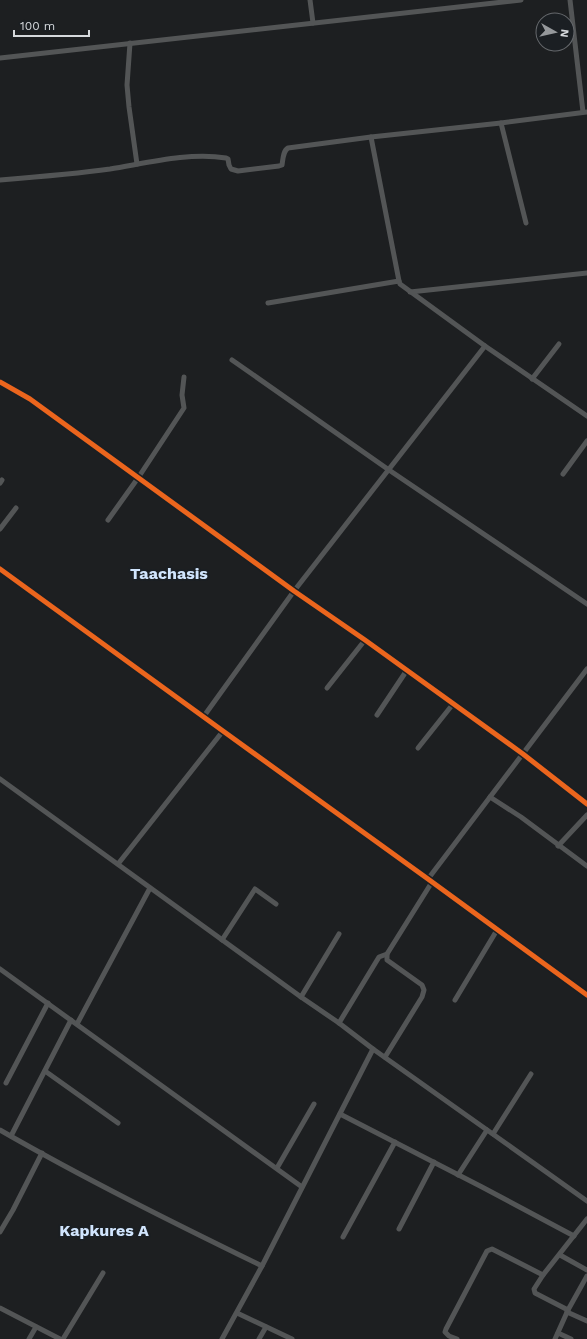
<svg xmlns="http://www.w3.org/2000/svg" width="587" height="1339" viewBox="0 0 587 1339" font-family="'Work Sans',sans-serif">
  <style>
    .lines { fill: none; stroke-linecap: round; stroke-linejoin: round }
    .minor { stroke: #535556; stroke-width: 5 }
    .cycleway-casing { stroke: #1b1f23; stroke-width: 8 }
    .cycleway { stroke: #eb651d; stroke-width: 5 }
    .labels { text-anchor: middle; stroke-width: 4; stroke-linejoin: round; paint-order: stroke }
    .quarter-label { font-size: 16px; font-weight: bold; fill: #d1e5fd; stroke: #1b1f23 }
  </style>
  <rect width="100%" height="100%" fill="#1d1f21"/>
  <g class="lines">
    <g class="minor">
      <path d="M310 0 313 23"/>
      <path d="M570 0 583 112"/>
      <path d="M130 43 127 85 129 107 137 164"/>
      <path d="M0 58 521 0"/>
      <path d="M501 123 526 223"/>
      <path d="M371 137 399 281 400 284 485 346 587 416"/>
      <path d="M0 180C37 177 74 174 110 169 147 163 189 152 226 158L228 159 229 165 231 169 238 171 279 166 282 165C283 159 283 151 288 148L371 137 501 123 587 112"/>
      <path d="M410 292 587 273"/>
      <path d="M268 303 399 281"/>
      <path d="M232 360 389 470 587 604"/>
      <path d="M532 379 559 344"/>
      <path d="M0 382 30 399 294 591 365 640 523 754 587 804"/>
      <path d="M563 474 587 441"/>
      <path d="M0 483 2 480"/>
      <path d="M108 520 138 478 184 408 182 395 184 377"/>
      <path d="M0 529 16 508"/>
      <path d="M0 569 223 731 428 879 587 995"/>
      <path d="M327 688 365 640"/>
      <path d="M377 715 407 670"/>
      <path d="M204 716 294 591 485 346"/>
      <path d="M418 748 453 704"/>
      <path d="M0 779 301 997 339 1023 373 1049 587 1201"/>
      <path d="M490 797 521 817 587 866"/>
      <path d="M558 846 587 815"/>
      <path d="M118 864 223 731"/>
      <path d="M428 879 587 669"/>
      <path d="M222 940 255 889 276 904"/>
      <path d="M0 969 302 1187"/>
      <path d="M301 997 339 934"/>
      <path d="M455 1000 497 930"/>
      <path d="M339 1023 379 957 387 954"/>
      <path d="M77 1024 150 888"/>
      <path d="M385 1057 422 997 424 990 422 985 387 960V954L432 882"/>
      <path d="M45 1071 118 1123"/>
      <path d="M6 1083 48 1003"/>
      <path d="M340 1114 482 1187 574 1236"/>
      <path d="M0 1130C85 1179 174 1223 262 1266"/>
      <path d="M493 1134 531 1074"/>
      <path d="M11 1136 71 1020"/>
      <path d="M277 1168 314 1104"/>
      <path d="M458 1175 487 1130"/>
      <path d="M399 1229 434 1162"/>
      <path d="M0 1232 13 1210 42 1153"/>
      <path d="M343 1237 395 1142"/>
      <path d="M560 1255 587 1270"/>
      <path d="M0 1308 60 1339"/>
      <path d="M568 1310 535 1293 534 1289 543 1275 587 1219"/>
      <path d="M567 1312 587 1321"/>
      <path d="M237 1313 292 1339"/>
      <path d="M558 1333 571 1339"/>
      <path d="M29 1339 36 1327"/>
      <path d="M63 1339 103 1273"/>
      <path d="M222 1339 262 1266 373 1049"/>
      <path d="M259 1339 266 1327"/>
      <path d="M457 1339 449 1336 445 1332 446 1329 487 1251 492 1249 543 1275"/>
      <path d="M555 1339 568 1310 587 1276"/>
    </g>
    <defs>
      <g id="cycleway">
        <path d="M0 382 30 399 294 591 365 640 523 754 587 804"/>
        <path d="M0 569 223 731 428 879 587 995"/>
      </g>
    </defs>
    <use href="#cycleway" class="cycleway-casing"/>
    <use href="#cycleway" class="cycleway"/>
  </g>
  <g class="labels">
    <g class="quarter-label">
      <text x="169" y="579">Taachasis</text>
      <text x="104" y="1236">Kapkures A</text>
    </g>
  </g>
  <g transform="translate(555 32) rotate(98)"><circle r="19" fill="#1b1f23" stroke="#66696d"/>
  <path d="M0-3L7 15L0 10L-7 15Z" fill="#95989b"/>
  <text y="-6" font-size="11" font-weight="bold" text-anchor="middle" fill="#d6d9dc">N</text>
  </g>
  <path d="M14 30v6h75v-6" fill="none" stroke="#d6d9dc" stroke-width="2"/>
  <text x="20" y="30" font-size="12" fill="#d6d9dc" stroke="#1b1f23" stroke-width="3" paint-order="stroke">100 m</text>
</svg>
